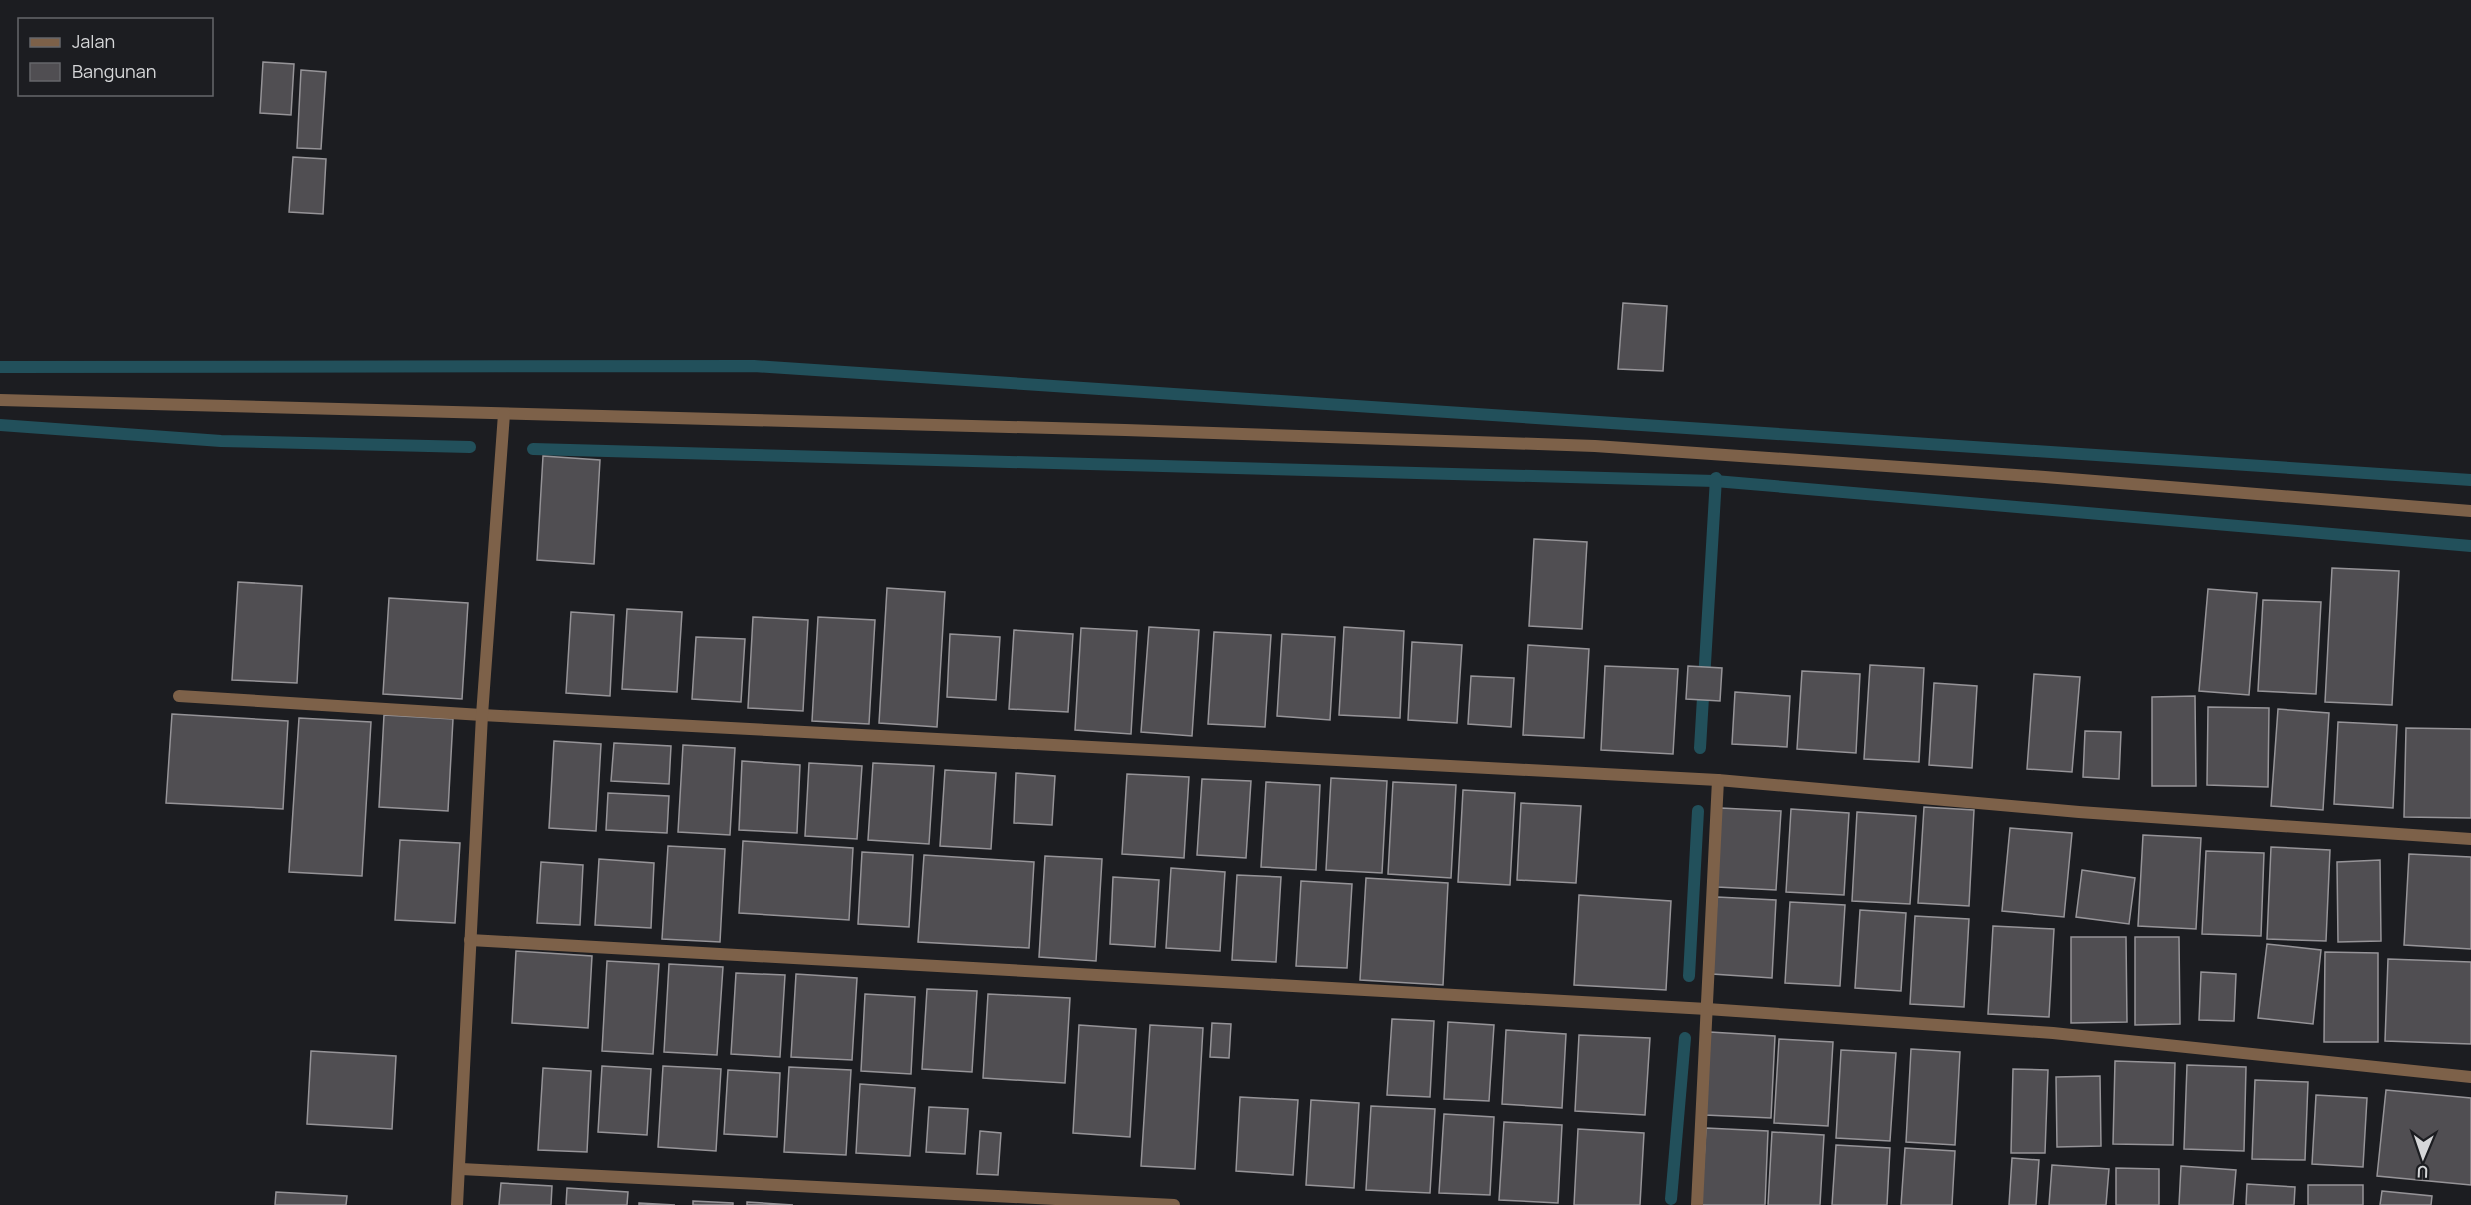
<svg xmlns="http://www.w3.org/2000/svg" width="2471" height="1205" viewBox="0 0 2471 1205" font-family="Manrope,sans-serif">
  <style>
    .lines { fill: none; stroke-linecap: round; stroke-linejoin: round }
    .stream { stroke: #22505b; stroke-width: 12 }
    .building { fill: #504e52; stroke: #969498; stroke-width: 1.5 }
    .minor { stroke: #7d6149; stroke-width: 12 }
  </style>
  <rect width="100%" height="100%" fill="#1c1d21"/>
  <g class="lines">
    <g class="stream">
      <path d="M0 367 754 366 2471 480"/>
      <path d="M0 425 221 441 470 447"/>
      <path d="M533 449 1715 481 2471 546"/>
      <path d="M1700 748 1716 478"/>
      <path d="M1689 976 1698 811"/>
      <path d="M1671 1199 1685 1038"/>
    </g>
  </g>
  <g class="building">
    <path d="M263 62 294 64 291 115 260 113Z"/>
    <path d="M301 70 326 72 321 149 297 148Z"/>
    <path d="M293 157 326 159 323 214 289 212Z"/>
    <path d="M1623 303 1667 306 1663 371 1618 369Z"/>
    <path d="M543 456 600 460 594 564 537 560Z"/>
    <path d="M1534 539 1587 542 1582 629 1529 626Z"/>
    <path d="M2332 568 2399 571 2392 705 2325 702Z"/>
    <path d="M238 582 302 586 297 683 232 680Z"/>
    <path d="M887 588 945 592 937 727 879 723Z"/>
    <path d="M2208 589 2257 593 2249 695 2199 691Z"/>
    <path d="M389 598 468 603 462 699 383 694Z"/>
    <path d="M2263 600 2321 602 2316 694 2258 691Z"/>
    <path d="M627 609 682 612 677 692 622 689Z"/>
    <path d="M571 612 614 615 610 696 566 693Z"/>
    <path d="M753 617 808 620 803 711 748 708Z"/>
    <path d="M818 617 875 620 869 724 812 721Z"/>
    <path d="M1149 627 1199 630 1192 736 1141 732Z"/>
    <path d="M1344 627 1404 631 1400 718 1339 715Z"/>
    <path d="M1081 628 1137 631 1131 734 1075 730Z"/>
    <path d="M1014 630 1073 634 1068 712 1009 709Z"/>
    <path d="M1214 632 1271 635 1265 727 1208 724Z"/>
    <path d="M950 634 1000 637 996 700 947 697Z"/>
    <path d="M1282 634 1335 637 1330 720 1277 716Z"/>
    <path d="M696 637 745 639 741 702 692 699Z"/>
    <path d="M1412 642 1462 645 1457 723 1408 720Z"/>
    <path d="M1528 645 1589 649 1584 738 1523 735Z"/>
    <path d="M1870 665 1924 668 1919 762 1864 759Z"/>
    <path d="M1605 666 1678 669 1673 754 1601 750Z"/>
    <path d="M1688 666 1722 668 1720 701 1686 699Z"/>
    <path d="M1802 671 1860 674 1856 753 1797 749Z"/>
    <path d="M2034 674 2080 677 2072 772 2027 769Z"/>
    <path d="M1471 676 1514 678 1511 727 1468 724Z"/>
    <path d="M1934 683 1977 686 1972 768 1929 765Z"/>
    <path d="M1735 692 1790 696 1787 747 1732 744Z"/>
    <path d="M2195 696 2196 786H2152V697Z"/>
    <path d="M2208 707 2269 708 2268 787 2207 785Z"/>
    <path d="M2278 709 2329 713 2323 810 2271 806Z"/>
    <path d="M172 714 288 721 283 809 166 803Z"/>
    <path d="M384 715 453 719 448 811 379 807Z"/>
    <path d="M299 718 371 722 362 876 289 872Z"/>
    <path d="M2338 722 2397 725 2393 808 2334 804Z"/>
    <path d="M2406 728 2471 729V818L2404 817Z"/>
    <path d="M2085 731 2121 732 2119 779 2083 777Z"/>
    <path d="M554 741 601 744 596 831 549 828Z"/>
    <path d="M614 743 671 746 669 784 611 781Z"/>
    <path d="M683 745 735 748 730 835 678 832Z"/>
    <path d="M742 761 800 765 797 833 739 830Z"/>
    <path d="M809 763 862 766 857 839 805 836Z"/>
    <path d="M873 763 934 766 929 844 868 840Z"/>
    <path d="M945 770 996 773 991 849 940 846Z"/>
    <path d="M1016 773 1055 776 1052 825 1014 823Z"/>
    <path d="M1127 774 1189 777 1184 858 1122 854Z"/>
    <path d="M1331 778 1387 781 1382 873 1326 870Z"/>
    <path d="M1202 779 1251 781 1246 858 1197 855Z"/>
    <path d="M1266 782 1320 785 1316 870 1261 867Z"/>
    <path d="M1393 782 1456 785 1451 878 1388 874Z"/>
    <path d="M1463 790 1515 793 1510 885 1458 882Z"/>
    <path d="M608 793 669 796 667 833 606 830Z"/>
    <path d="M1521 803 1581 806 1576 883 1517 880Z"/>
    <path d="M1924 807 1974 810 1969 906 1918 903Z"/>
    <path d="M1721 808 1781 811 1776 890 1717 887Z"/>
    <path d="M1791 809 1849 813 1844 895 1786 892Z"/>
    <path d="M1857 812 1916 816 1910 904 1852 901Z"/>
    <path d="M2010 828 2072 833 2064 917 2002 911Z"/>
    <path d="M2143 835 2201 838 2196 929 2138 926Z"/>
    <path d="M400 840 460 843 455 923 395 920Z"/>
    <path d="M743 841 853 848 849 920 739 913Z"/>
    <path d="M668 846 725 849 720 942 662 939Z"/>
    <path d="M2271 847 2330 850 2326 941 2267 939Z"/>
    <path d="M2206 851 2264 853 2261 936 2202 934Z"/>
    <path d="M862 852 913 855 909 927 858 924Z"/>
    <path d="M2409 854 2471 857V949L2404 945Z"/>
    <path d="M924 855 1034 862 1029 948 918 942Z"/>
    <path d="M1045 856 1102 859 1096 961 1039 957Z"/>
    <path d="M599 859 654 863 651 928 595 925Z"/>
    <path d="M2380 860 2381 941 2338 942 2337 862Z"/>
    <path d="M541 862 583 865 580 925 537 923Z"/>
    <path d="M1171 868 1225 872 1220 951 1166 948Z"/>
    <path d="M2082 870 2135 878 2129 924 2076 917Z"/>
    <path d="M1237 875 1281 877 1276 962 1232 960Z"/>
    <path d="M1113 877 1159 880 1155 947 1110 944Z"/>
    <path d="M1366 878 1448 883 1443 985 1360 980Z"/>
    <path d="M1301 881 1352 884 1347 968 1296 966Z"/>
    <path d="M1579 895 1671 901 1666 990 1574 985Z"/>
    <path d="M1717 897 1776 900 1772 978 1712 974Z"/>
    <path d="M1790 902 1845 905 1840 986 1785 983Z"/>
    <path d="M1860 910 1906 913 1901 991 1855 988Z"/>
    <path d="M1915 916 1969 919 1964 1007 1910 1004Z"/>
    <path d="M1993 926 2054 929 2049 1017 1988 1014Z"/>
    <path d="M2071 937H2126L2127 1022 2071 1023Z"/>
    <path d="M2135 937H2179L2180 1024 2135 1025Z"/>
    <path d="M2267 944 2321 950 2313 1024 2258 1018Z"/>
    <path d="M516 951 592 956 588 1028 512 1023Z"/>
    <path d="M2325 952 2378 953V1042H2324Z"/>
    <path d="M2388 959 2471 962V1044L2385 1041Z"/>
    <path d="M607 961 659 964 653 1054 602 1051Z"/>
    <path d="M669 964 723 967 717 1055 664 1052Z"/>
    <path d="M2201 972 2236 974 2234 1021 2199 1020Z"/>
    <path d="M736 973 785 975 780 1057 731 1054Z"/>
    <path d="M796 974 857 978 852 1060 791 1057Z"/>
    <path d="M927 989 977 991 972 1072 922 1069Z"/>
    <path d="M865 994 915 997 911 1074 861 1071Z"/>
    <path d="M988 994 1070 998 1065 1083 983 1078Z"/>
    <path d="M1392 1019 1434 1021 1430 1097 1387 1095Z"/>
    <path d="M1448 1022 1494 1025 1489 1101 1444 1099Z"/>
    <path d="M1212 1023 1231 1024 1229 1058 1210 1057Z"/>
    <path d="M1079 1025 1136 1029 1130 1137 1073 1133Z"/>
    <path d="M1150 1025 1203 1028 1195 1169 1141 1166Z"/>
    <path d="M1506 1030 1566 1034 1562 1108 1502 1104Z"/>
    <path d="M1710 1032 1775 1036 1771 1118 1705 1115Z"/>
    <path d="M1579 1035 1650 1038 1645 1115 1575 1111Z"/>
    <path d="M1779 1039 1833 1042 1828 1126 1774 1123Z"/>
    <path d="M1911 1049 1960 1052 1955 1145 1906 1142Z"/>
    <path d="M1841 1050 1896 1053 1890 1141 1836 1138Z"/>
    <path d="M311 1051 396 1056 392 1129 307 1124Z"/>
    <path d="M2115 1061 2175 1063 2173 1145 2113 1144Z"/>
    <path d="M2187 1065 2246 1067 2244 1151 2184 1149Z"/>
    <path d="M602 1066 651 1069 647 1135 598 1132Z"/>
    <path d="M663 1066 721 1069 716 1151 658 1147Z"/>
    <path d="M789 1067 851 1070 846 1155 784 1152Z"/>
    <path d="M543 1068 591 1071 587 1152 538 1150Z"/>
    <path d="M2013 1069 2048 1070 2045 1153H2011Z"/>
    <path d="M728 1070 780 1073 777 1137 724 1134Z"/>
    <path d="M2100 1076 2101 1146 2057 1147 2056 1077Z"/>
    <path d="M2255 1080 2308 1082 2305 1160 2252 1159Z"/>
    <path d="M860 1084 915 1088 910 1156 856 1153Z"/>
    <path d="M2386 1090 2471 1098V1185L2377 1176Z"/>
    <path d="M2316 1095 2367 1098 2363 1167 2312 1164Z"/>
    <path d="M1240 1097 1298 1100 1293 1175 1236 1171Z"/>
    <path d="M1311 1100 1359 1103 1354 1188 1306 1185Z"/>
    <path d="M1371 1106 1435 1109 1430 1193 1366 1190Z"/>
    <path d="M929 1107 968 1109 965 1154 926 1152Z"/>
    <path d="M1444 1114 1494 1117 1490 1195 1439 1193Z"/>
    <path d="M1504 1122 1562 1125 1558 1203 1499 1200Z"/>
    <path d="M1706 1128 1768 1131 1765 1205H1701Z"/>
    <path d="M1578 1129 1644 1133 1640 1205H1574Z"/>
    <path d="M980 1131 1001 1133 998 1175 977 1174Z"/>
    <path d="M1772 1132 1824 1135 1820 1205H1768Z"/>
    <path d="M1836 1145 1890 1148 1887 1205H1832Z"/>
    <path d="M1905 1148 1955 1151 1952 1205H1901Z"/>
    <path d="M2012 1158 2039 1160 2036 1205H2009Z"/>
    <path d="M2052 1165 2109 1169 2106 1205H2049Z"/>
    <path d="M2181 1166 2236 1170 2233 1205H2179Z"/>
    <path d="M2116 1168 2159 1169V1205H2116Z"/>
    <path d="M501 1183 552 1186 551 1205H499Z"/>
    <path d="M2247 1184 2295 1187 2294 1205H2246Z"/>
    <rect x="2308" y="1185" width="55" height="20"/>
    <path d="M567 1188 628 1192 627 1205H566Z"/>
    <path d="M2382 1191 2432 1196 2431 1205H2380Z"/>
    <path d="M276 1192 347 1196 346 1205H275Z"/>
    <path d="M693 1201 733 1203V1205H693Z"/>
    <path d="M747 1202 793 1205H747Z"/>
    <path d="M639 1203 675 1205H639Z"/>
  </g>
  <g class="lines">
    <g class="minor">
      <path d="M0 400 1125 430 1595 446 2045 477 2471 511"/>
      <path d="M179 696 482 715 1718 780 2079 812 2471 839"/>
      <path d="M470 940 1707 1009 2053 1033 2471 1077"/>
      <path d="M461 1169 1174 1205"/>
      <path d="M457 1205 482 715 504 414"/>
      <path d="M1697 1205 1718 780"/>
    </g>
  </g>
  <rect x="18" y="18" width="195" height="78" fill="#1c1d21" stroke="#66676b" stroke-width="1.5"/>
  <rect x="30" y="38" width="30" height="9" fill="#7d6149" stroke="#66676b" stroke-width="1.5"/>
  <text x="72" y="48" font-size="18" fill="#d6d7d9">Jalan</text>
  <rect x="30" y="63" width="30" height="18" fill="#504e52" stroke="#66676b" stroke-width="1.5"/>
  <text x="72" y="78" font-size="18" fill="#d6d7d9">Bangunan</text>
  <g transform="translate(2423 1157) rotate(182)" stroke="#1c1d21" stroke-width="4.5" paint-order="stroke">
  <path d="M0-4.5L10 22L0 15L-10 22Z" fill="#d6d7d9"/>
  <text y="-9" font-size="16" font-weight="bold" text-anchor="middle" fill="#d6d7d9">U</text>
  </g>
</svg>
